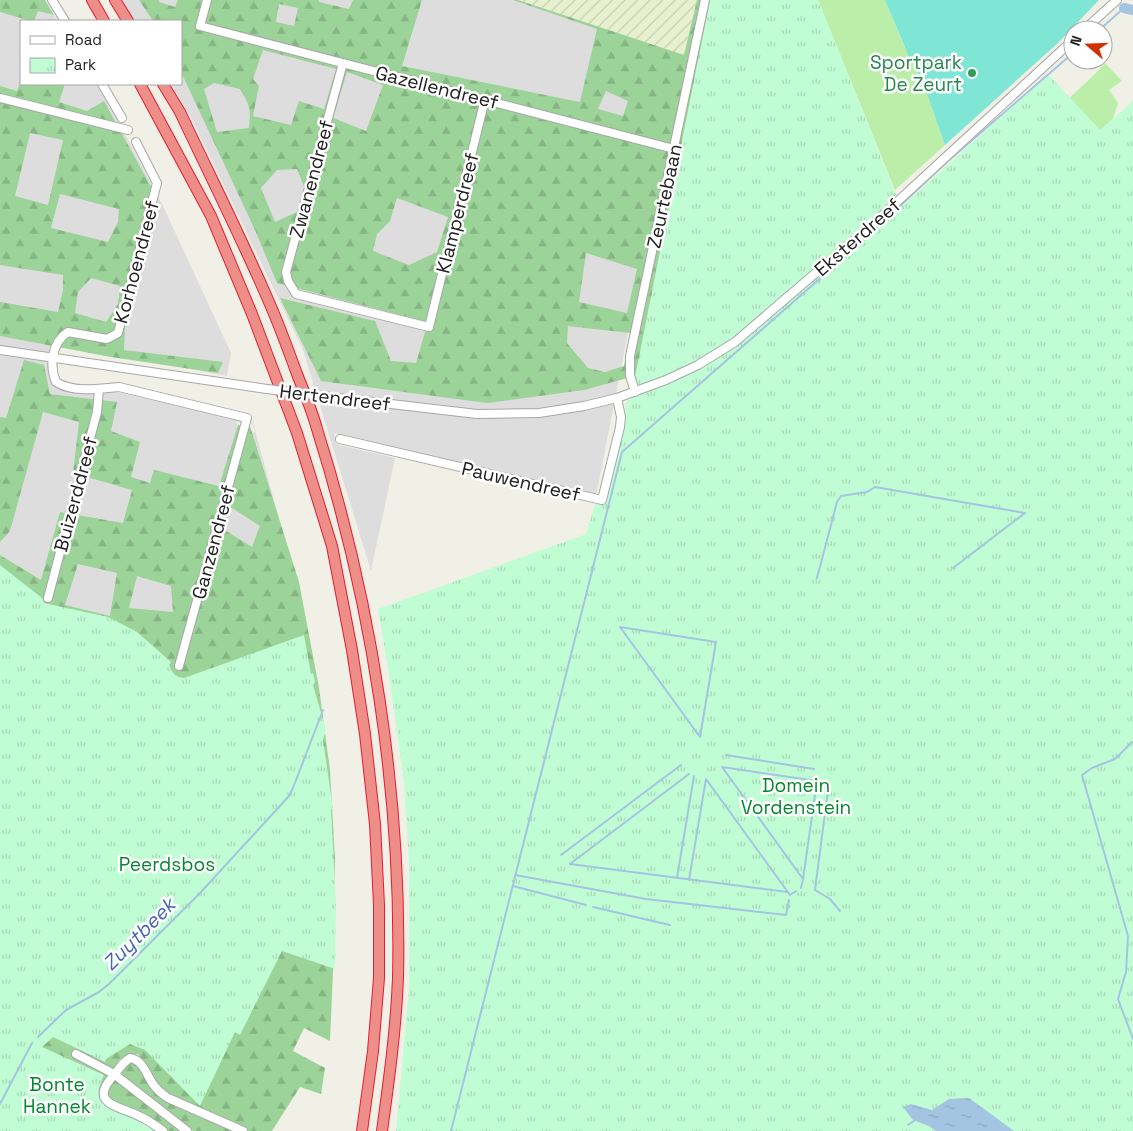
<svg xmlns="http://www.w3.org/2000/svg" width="1133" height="1131" viewBox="0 0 1133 1131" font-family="'Space Grotesk',sans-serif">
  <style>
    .residential { fill: #dedddd }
    .farmland { fill: url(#farmland-furrows) }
    .grass { fill: #baeea9 }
    .forest { fill: url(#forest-firs); fill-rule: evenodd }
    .park { fill: url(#park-tufts) }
    .pitch { fill: #7fe5d5 }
    .water { fill: url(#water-ripples) }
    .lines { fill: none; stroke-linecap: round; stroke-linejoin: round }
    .stream { stroke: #a3c5e1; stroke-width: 2 }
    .river { stroke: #a3c5e1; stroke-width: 10 }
    .minor-casing { stroke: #a7a7a7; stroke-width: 10 }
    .highway-casing { stroke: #e71b31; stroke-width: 12 }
    .minor { stroke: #fff; stroke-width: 8 }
    .highway { stroke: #ed8e89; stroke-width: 10 }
    .minor-bridge-casing { stroke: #a7a7a7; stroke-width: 10; stroke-linecap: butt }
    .minor-bridge { stroke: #fff; stroke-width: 8 }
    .leisure-dot { fill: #2e9e5b; stroke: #fff; stroke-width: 2 }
    .labels { text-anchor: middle; stroke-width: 5; stroke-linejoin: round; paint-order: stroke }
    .leisure-label { font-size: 19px; fill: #27864d; stroke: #fff; text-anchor: end }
    .street-label { font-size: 19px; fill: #202020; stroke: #fff }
    .park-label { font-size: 19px; fill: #04872e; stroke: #fff }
    .water-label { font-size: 20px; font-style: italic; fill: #4563b7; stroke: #fff }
  </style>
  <defs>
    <pattern id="farmland-furrows" width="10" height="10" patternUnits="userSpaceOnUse" patternTransform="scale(1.25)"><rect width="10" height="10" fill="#e7f1d0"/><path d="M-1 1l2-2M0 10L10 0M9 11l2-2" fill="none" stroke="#c6ceb2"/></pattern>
    <pattern id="forest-firs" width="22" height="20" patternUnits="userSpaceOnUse" patternTransform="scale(1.25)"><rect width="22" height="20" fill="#9bd398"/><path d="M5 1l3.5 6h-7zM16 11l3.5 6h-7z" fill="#85b583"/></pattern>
    <pattern id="park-tufts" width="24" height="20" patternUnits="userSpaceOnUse" patternTransform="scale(1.25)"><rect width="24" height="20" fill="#c1fdd4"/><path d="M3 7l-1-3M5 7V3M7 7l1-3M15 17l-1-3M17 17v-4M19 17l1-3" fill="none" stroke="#a6d9b6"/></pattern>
    <pattern id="water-ripples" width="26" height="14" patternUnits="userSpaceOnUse" patternTransform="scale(1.25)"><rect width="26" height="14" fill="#a3c5e1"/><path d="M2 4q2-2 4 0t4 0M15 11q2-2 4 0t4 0" fill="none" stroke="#8ca9c1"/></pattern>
  </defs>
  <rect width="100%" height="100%" fill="#f1f0e6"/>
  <g class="residential">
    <path d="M0 0H44L58 21H21V84H96L115 115 163 206 231 353 227 376 51 343 48 365 53 380 93 391 121 393 238 420 253 422 301 602 188 659 248 434 255 432 252 423 236 422 238 429 177 657 53 605 0 565Z"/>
    <path d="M122 0H546L684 48 596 496 334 433 336 444 395 458 371 571 303 350 192 119 171 84H181V21H134Z"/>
  </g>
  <path class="farmland" d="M518 0H697L684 55Z"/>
  <g class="grass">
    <path d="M818 0H885L904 46 921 77 945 145 895 190Z"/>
    <path d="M1105 63 1122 81 1109 90 1118 103 1103 149 1010 154 1095 74Z"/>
  </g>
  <g class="forest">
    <path d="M0 0H45L54 15 38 11 34 21H31L0 12Z"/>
    <path d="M139 0H159V2L175 7 178 0H319V2L349 9 353 0H422L402 66 580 102 597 29 513 0H518L684 55 697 0H818L666 364 631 377 584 390 487 403 321 381 280 298 375 321 391 361 416 363 428 322 277 283 255 230 181 72V21H153ZM279 4 298 8 294 26 276 22ZM263 50 336 69 324 109 299 101 291 125 253 116 259 86 253 79ZM347 72 383 85 366 131 333 118ZM214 83 240 89C250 105 251 110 249 128L217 132 204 89ZM606 91 628 101 623 116 598 109ZM297 169 305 189 297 212 275 222 261 188 277 170ZM397 198 448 217 437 252 409 265 373 251 377 234 390 221ZM586 253 637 269 627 313 579 302ZM568 326 630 333 624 366 605 372 588 368 567 343Z"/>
    <path d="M21 81V84H65L59 102 87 111 104 101 155 194 126 306 124 350 223 362 218 373 111 357 0 336V302L58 312 63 290V275L0 265V86L17 91ZM30 133 63 140 48 205 15 196ZM60 194 119 209 118 222 108 242 51 228ZM91 278 120 286 118 304 106 322 75 313 78 292Z"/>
    <path d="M24 360 44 365 50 394 117 402 111 431 140 442 131 477 150 483 154 470 219 486 238 425 250 426 299 582 319 688 330 770 335 860 334 948 330 1041 304 1028 293 1051 325 1068 321 1094 300 1087 272 1131H193L122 1077V1069L130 1063H135L160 1090 138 1054 120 1059 102 1086V1106L128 1117 0 1131V555L41 580 60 512 123 523 132 490 73 473 79 422 43 412 10 531 0 542V417L6 418ZM232 508 260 526 252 547 223 529ZM78 564 117 573 110 616 65 605ZM137 576 171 586 173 612 129 608Z"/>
    <path d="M113 1081H118L184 1131H165L112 1105 105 1091Z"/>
  </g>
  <g class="park">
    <path d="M710 0H818L901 207 1048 74 1100 130 1133 101V1131H396L409 990V862L404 783 389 675 378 609 586 534 636 372Z"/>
    <path d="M0 565 42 598 44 603 108 617 137 632 171 662 169 665C173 673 174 677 184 678L304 635 311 674 313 673 315 682 313 685 326 730 323 740 333 809H331L336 903 335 969 282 951 240 1035 235 1032 200 1106 145 1050 130 1044 106 1059 105 1062 53 1037 42 1047 104 1075C99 1086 95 1095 104 1106L139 1120 157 1131H0Z"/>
  </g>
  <path class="pitch" d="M885 0H1099L1059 42 945 145 921 77 909 57Z"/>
  <path class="water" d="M969 1098 1014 1131H936L929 1126 913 1120 903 1107 911 1104 932 1110 949 1099Z"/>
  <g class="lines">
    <g class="stream">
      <path d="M1099 30 1124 8"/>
      <path d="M817 578 837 502 841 496 867 492 875 487 1025 513 953 568"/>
      <path d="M620 627 716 642 700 737Z"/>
      <path d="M1132 742 1115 759 1092 768 1082 775 1128 936 1126 972 1118 999 1133 1039"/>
      <path d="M726 755 814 769"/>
      <path d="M829 782 815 890 830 899 840 911"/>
      <path d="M561 855 681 765"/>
      <path d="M570 864 788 892"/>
      <path d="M570 864 689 774"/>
      <path d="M515 875 646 899 786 915 789 900"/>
      <path d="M677 878 694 776"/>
      <path d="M689 880 706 779 790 895 796 891"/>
      <path d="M513 886 586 905"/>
      <path d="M801 888 803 879 817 781 722 767 803 879"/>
      <path d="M593 907 670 925"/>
      <path d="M38 1037 66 1010 99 992 109 984 201 892 289 796 293 788 323 710"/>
      <path d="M0 1104 32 1043"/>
      <path d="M908 1125 915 1120"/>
      <path d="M451 1131 622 452 856 247 948 161 1073 53"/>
    </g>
    <path class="river" d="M1124 8 1133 10"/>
    <defs>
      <g id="minor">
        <path d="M52 0 65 21"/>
        <path d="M207 0 200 26 674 149"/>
        <path d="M1084 30 1117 0"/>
        <path d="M343 63 286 272 288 281 296 294 429 327 485 99"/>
        <path d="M102 84 122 118"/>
        <path d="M0 98 128 130"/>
        <path d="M136 142 157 183 118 333 107 339 68 332C52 342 49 365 56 382 73 393 99 389 119 387L247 418 179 666"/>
        <path d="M0 350 267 389"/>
        <path d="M635 392 630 375V356L705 0"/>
        <path d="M322 396 477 414 539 413 584 406 617 398 666 380 698 365 735 342 874 223 1073 40"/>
        <path d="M340 439 602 500 620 427 621 417 617 398"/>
        <path d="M48 598 97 412 99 389"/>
        <path d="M76 1054 114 1074 187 1131"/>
        <path d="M163 1131C155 1125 148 1120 139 1116 119 1106 87 1104 114 1075 119 1069 122 1063 130 1058 143 1060 146 1074 153 1084 157 1090 162 1094 168 1098L243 1131"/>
      </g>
      <g id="highway">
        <path d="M92 0 104 21"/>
        <path d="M115 0 128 21"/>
        <path d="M140 84 211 216 252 314 297 433 332 546 352 650 365 734 375 824 379 905V978L373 1051 362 1131"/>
        <path d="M163 84 180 112C211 178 244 243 272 309 281 330 289 352 297 374 304 392 312 410 317 429 372 603 402 795 398 978 396 1029 389 1080 382 1131"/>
      </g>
    </defs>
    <use href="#minor" class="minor-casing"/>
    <use href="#highway" class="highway-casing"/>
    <use href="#minor" class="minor"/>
    <use href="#highway" class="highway"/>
    <defs>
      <path id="minor-bridge" d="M267 389 322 396"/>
    </defs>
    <use href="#minor-bridge" class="minor-bridge-casing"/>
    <use href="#minor-bridge" class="minor-bridge"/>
  </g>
  <circle class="leisure-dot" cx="972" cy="73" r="5"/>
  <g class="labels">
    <g class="leisure-label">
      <text x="962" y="69">Sportpark<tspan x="962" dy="22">De Zeurt</tspan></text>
    </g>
    <g class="street-label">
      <text transform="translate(437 87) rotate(14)" y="7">Gazellendreef</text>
      <text transform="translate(311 179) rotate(-75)" y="7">Zwanendreef</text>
      <text transform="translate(664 196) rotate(-78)" y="7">Zeurtebaan</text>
      <text transform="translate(457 213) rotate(-76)" y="7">Klamperdreef</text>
      <text transform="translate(857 237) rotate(-41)" y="7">Eksterdreef</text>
      <text transform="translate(136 262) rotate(-75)" y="7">Korhoendreef</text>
      <text transform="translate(335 397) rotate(7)" y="7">Hertendreef</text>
      <text transform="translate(521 481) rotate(13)" y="7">Pauwendreef</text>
      <text transform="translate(75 494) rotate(-75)" y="7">Buizerddreef</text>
      <text transform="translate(213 542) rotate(-75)" y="7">Ganzendreef</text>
    </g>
    <g class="park-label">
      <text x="796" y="792">Domein<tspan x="796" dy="22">Vordenstein</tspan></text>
      <text x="167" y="871">Peerdsbos</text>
      <text x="57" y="1091">Bonte<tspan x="57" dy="22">Hannek</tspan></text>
    </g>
    <g class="water-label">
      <text transform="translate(139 934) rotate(-45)" y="7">Zuytbeek</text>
    </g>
  </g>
  <rect x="20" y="20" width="162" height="65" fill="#ffffff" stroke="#a6a6a6"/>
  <rect x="30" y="36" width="25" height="8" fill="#ffffff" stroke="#a6a6a6"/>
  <text x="65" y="45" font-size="15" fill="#202020">Road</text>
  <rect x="30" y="58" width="25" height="15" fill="url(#park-tufts)" stroke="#a6a6a6"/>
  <text x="65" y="70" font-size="15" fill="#202020">Park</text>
  <g transform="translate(1088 45) rotate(289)"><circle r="24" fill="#ffffff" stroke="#a6a6a6"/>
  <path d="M0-4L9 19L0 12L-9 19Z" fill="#d03100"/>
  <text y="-8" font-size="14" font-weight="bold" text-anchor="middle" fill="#202020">N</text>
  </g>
</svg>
